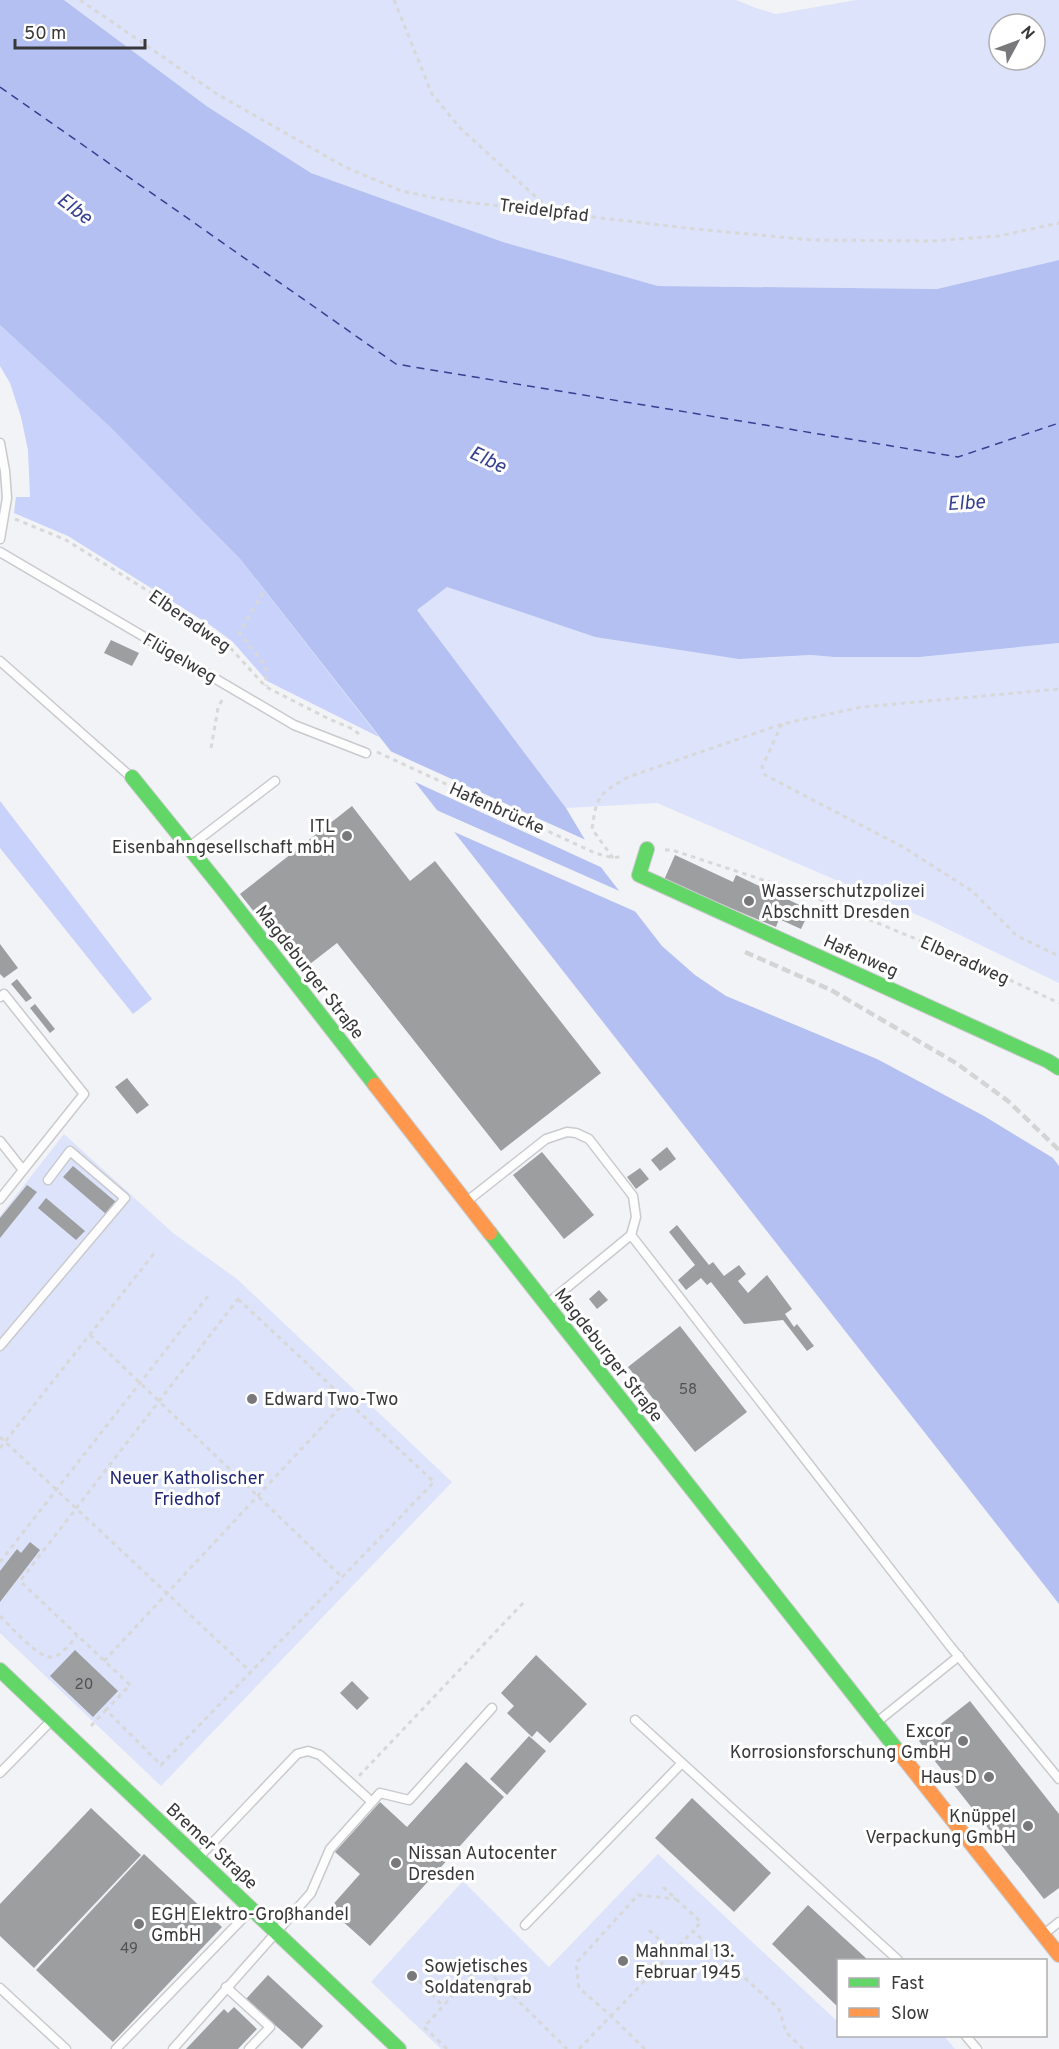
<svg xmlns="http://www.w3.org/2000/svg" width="1059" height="2049" viewBox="0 0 1059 2049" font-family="Overpass,sans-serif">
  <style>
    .green { fill: #dde3fa; fill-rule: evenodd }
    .forest { fill: #c8d2fa }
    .water { fill: #b4c0f2 }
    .pier { fill: #f2f3f6 }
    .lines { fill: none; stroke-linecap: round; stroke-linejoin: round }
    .ferry { stroke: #354091; stroke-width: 1.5; stroke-dasharray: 8 6; stroke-linecap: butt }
    .building { fill: #9d9ea0 }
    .lane-casing { stroke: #c9cacd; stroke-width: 11 }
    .fast-casing { stroke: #c9cacd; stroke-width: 16 }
    .slow-casing { stroke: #c9cacd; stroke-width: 16 }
    .path { stroke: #d8d8d8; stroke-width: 3; stroke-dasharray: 4.5 4.5; stroke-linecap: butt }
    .lane { stroke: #fdfdfe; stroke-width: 8 }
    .fast { stroke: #63d668; stroke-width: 14 }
    .slow { stroke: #ff974d; stroke-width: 14 }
    .rail { stroke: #d3d4d4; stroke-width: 4.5; stroke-dasharray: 9 4.5; stroke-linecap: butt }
    .poi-dot { fill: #79797c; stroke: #fff; stroke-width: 2 }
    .labels { text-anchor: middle; stroke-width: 6; stroke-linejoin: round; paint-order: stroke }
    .number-label { font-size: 15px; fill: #515254 }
    .street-label { font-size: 18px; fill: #38383a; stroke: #fff }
    .poi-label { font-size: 18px; fill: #38383a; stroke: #fff; text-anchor: start }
    .park-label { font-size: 18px; fill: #212675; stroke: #fff }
    .water-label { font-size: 20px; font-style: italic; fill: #354091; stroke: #fff }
  </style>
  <rect width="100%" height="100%" fill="#f2f3f6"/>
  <g class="green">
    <path d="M64 0H736L756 8 776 14 856 0H1059V260L937 289 658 286 503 242 311 173 208 107ZM999 24H1035V60H999Z"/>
    <path d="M447 587 595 637 769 658 811 655 834 657H920L1059 643V983L929 920 657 803 566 808 416 609Z"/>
    <path d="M64 1134 173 1233 237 1279 452 1482 161 1786 0 1633V1216Z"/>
    <path d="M658 1854 838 2022V2036H944L955 2049H441L371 1982 463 1881 549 1967Z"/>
  </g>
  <g class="forest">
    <path d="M0 325 111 428 241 560 379 737 267 681 233 642 210 625 68 536 14 513 16 497H30L28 450 21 417 10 383 0 366Z"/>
    <path d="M0 801 152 999 133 1014 0 848Z"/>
  </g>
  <path class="water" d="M0 0H64L208 107 311 173 503 242 658 286 937 289 1059 260V643L920 657H834L811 655 739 659 595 637 447 587 417 610 566 808 603 870 662 946 695 975 726 996 877 1059 984 1116 1053 1158 1059 1166V1604L241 560 111 428 0 325Z"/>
  <g class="pier">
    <path d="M390 751 588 841 607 870 413 781Z"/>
    <path d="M434 809 624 893 641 914 452 831Z"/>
  </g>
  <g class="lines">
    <path class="ferry" d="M0 87 396 364 958 457 1059 423"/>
  </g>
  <g class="building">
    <path d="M111 640 139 653 132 666 104 653Z"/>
    <path d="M352 806 410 881 435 861 601 1073 501 1151 337 943 301 971 240 894Z"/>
    <path d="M675 855 733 882 736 875 810 910 801 929 779 919 776 927 664 880Z"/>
    <path d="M0 944 18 968 4 978 0 974Z"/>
    <path d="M17 979 32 998 26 1002 11 984Z"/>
    <path d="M35 1004 55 1029 50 1033 30 1008Z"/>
    <path d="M127 1078 149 1105 137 1114 115 1087Z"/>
    <path d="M667 1147 676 1159 660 1171 651 1160Z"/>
    <path d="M542 1152 594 1215 564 1239 513 1175Z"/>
    <path d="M73 1166 116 1202 106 1214 63 1177Z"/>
    <path d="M640 1168 649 1179 636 1189 627 1177Z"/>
    <path d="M27 1185 37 1192 0 1238V1218Z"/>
    <path d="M46 1198 85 1231 76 1240 38 1208Z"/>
    <path d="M677 1225 709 1265 713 1262 724 1276 739 1265 746 1274 738 1281 748 1293 767 1275 792 1309 785 1314 794 1327 797 1324 814 1346 807 1351 783 1320 744 1324 711 1282 707 1285 701 1278 686 1290 678 1280 695 1265 669 1232Z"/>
    <path d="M599 1290 608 1300 597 1309 589 1299Z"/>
    <path d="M680 1326 747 1412 695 1452 628 1367Z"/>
    <path d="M30 1542 40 1550 0 1602V1571L17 1549 21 1553Z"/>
    <path d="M75 1650 118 1691 93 1717 50 1676Z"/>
    <path d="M536 1655 587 1704 550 1743 537 1731 532 1737 507 1713 514 1706 501 1693Z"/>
    <path d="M352 1681 369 1698 357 1710 340 1693Z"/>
    <path d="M970 1701 1059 1814V1888L1044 1899 919 1741Z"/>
    <path d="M529 1736 546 1751 507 1795 490 1779Z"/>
    <path d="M466 1762 504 1797 370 1946 329 1909 360 1874 335 1852 380 1802 407 1827Z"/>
    <path d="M692 1798 771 1873 734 1912 655 1838Z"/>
    <path d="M91 1808 141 1855 34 1968 0 1936V1904Z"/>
    <path d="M144 1854 222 1927 113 2042 36 1970Z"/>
    <path d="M808 1905 868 1960H838V2007L772 1944Z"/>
    <path d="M268 1975 323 2026 302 2049 246 1999Z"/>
    <path d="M234 2007 257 2029 238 2049H186L224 2009 228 2013Z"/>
  </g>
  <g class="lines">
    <defs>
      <g id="lane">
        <path d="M0 443 5 471 7 498 0 539"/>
        <path d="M0 552 294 725 366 753"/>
        <path d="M0 661 131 777"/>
        <path d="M189 847 275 781"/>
        <path d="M0 997 4 994 84 1094 0 1199"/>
        <path d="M0 1141 23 1170"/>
        <path d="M466 1202 546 1139 567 1132 576 1133 589 1139 633 1196 636 1217 631 1235 547 1304"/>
        <path d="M631 1235 950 1646 1059 1779"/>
        <path d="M0 1346 125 1198 70 1151 48 1180"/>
        <path d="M635 1720 898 1960"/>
        <path d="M877 1722 959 1656"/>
        <path d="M0 1773 50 1722"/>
        <path d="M201 1855 297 1754 308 1751 320 1755 372 1802"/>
        <path d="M525 1925 682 1763"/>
        <path d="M1044 1934 1059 1922"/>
        <path d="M226 1987 270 2027 249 2049"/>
        <path d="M0 1988 66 2049"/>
        <path d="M966 2036 977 2049"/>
        <path d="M116 2049 250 1911"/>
        <path d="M173 2049 311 1893 330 1849 380 1793 409 1800 492 1708"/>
      </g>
      <g id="fast">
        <path d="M132 777 220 886 375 1085"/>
        <path d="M647 849 639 875 1048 1061 1059 1068"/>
        <path d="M490 1233 898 1751"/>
        <path d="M0 1670 399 2049"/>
      </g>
      <g id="slow">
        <path d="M375 1085 490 1233"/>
        <path d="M898 1751 1059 1955"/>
      </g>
    </defs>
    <use href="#lane" class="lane-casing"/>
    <use href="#fast" class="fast-casing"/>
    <use href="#slow" class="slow-casing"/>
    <g class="path">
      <path d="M80 0 217 94 345 167 402 191 440 199 695 229 812 240 932 241 999 236 1059 223"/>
      <path d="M394 0 432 94 460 128 549 209"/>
      <path d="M15 519 66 540 182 612 224 641 266 687 327 718 353 729 362 737"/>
      <path d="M263 593 239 633 266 666V686"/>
      <path d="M782 724 762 767 765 775 903 847 972 891 1017 936 1059 956"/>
      <path d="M211 748 218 708 224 696"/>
      <path d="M377 752 595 853 613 858 623 856"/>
      <path d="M665 850H672L812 896 967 960 1059 1003"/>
      <path d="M613 858 592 829C597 795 598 795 628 777L782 724 862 707 1059 689"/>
      <path d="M238 1299 434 1482 161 1765 106 1710 130 1685 20 1581Z"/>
      <path d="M90 1335 342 1577"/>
      <path d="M0 1437 251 1672"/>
      <path d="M0 1448 156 1251"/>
      <path d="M0 1562 208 1296"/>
      <path d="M0 1616C10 1625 38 1659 52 1657 63 1655 70 1643 77 1636"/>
      <path d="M104 1661 347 1400"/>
      <path d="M91 1726 106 1710"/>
      <path d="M359 1776 524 1602"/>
      <path d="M663 1887 701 1922 693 1931"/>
      <path d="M649 1930 673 1952"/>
      <path d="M419 1981 443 2006"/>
      <path d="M447 2049 424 2027 481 1964 567 2049"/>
      <path d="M579 2049 693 1931 779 2009 786 2032 803 2049"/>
      <path d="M645 2049 611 2016 579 1988 576 1963 638 1895 676 1899"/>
    </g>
    <use href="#lane" class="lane"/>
    <use href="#fast" class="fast"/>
    <use href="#slow" class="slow"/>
    <path class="rail" d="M745 952 831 990 956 1063 1008 1101 1059 1150"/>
  </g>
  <g class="poi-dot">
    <circle cx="347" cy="836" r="6"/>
    <circle cx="749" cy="901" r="6"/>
    <circle cx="252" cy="1399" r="6"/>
    <circle cx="963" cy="1741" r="6"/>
    <circle cx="989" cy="1777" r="6"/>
    <circle cx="1028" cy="1826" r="6"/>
    <circle cx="396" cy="1863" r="6"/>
    <circle cx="139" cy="1924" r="6"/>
    <circle cx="623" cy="1961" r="6"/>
    <circle cx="412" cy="1976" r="6"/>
  </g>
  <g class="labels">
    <g class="number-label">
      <text x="688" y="1394">58</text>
      <text x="84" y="1689">20</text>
      <text x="129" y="1953">49</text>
    </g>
    <g class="street-label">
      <text transform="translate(544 210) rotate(7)" y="6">Treidelpfad</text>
      <text transform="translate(190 621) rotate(35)" y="6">Elberadweg</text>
      <text transform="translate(180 658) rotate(30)" y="6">Flügelweg</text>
      <text transform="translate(497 808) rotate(24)" y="6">Hafenbrücke</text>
      <text transform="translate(861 956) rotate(24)" y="6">Hafenweg</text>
      <text transform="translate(965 960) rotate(24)" y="6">Elberadweg</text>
      <text transform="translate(310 972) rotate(52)" y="6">Magdeburger Straße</text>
      <text transform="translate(609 1355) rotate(52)" y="6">Magdeburger Straße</text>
      <text transform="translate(212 1846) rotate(43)" y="6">Bremer Straße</text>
    </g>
    <g class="poi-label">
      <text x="335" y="832" text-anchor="end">ITL<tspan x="335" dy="21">Eisenbahngesellschaft mbH</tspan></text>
      <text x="761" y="897">Wasserschutzpolizei<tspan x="761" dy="21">Abschnitt Dresden</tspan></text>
      <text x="264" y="1405">Edward Two-Two</text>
      <text x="951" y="1737" text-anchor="end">Excor<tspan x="951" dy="21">Korrosionsforschung GmbH</tspan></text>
      <text x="977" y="1783" text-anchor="end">Haus D</text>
      <text x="1016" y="1822" text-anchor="end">Knüppel<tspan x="1016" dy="21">Verpackung GmbH</tspan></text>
      <text x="408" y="1859">Nissan Autocenter<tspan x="408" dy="21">Dresden</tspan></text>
      <text x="151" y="1920">EGH Elektro-Großhandel<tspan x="151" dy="21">GmbH</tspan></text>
      <text x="635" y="1957">Mahnmal 13.<tspan x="635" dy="21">Februar 1945</tspan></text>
      <text x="424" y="1972">Sowjetisches<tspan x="424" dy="21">Soldatengrab</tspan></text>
    </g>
    <g class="park-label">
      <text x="187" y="1484">Neuer Katholischer<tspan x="187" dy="21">Friedhof</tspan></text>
    </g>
    <g class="water-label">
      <text transform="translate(75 208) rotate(37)" y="7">Elbe</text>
      <text transform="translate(488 459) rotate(25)" y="7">Elbe</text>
      <text transform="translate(966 502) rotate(-4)" y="7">Elbe</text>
    </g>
  </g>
  <rect x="837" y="1959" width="210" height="78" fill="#ffffff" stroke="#afafb0" stroke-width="1.5"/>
  <rect x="849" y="1978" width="30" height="9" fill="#63d668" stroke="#afafb0" stroke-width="1.5"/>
  <text x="891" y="1989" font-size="18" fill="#38383a">Fast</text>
  <rect x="849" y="2008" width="30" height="9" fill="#ff974d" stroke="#afafb0" stroke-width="1.5"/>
  <text x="891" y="2019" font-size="18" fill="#38383a">Slow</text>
  <g transform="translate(1017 42) rotate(49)"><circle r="28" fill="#ffffff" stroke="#afafb0" stroke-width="1.5"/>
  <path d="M0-4.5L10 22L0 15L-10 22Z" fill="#79797c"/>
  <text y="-9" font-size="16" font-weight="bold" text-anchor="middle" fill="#38383a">N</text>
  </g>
  <path d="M15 39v9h130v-9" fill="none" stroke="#38383a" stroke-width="3"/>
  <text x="24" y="39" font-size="18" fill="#38383a" stroke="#ffffff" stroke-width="4.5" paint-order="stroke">50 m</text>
</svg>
